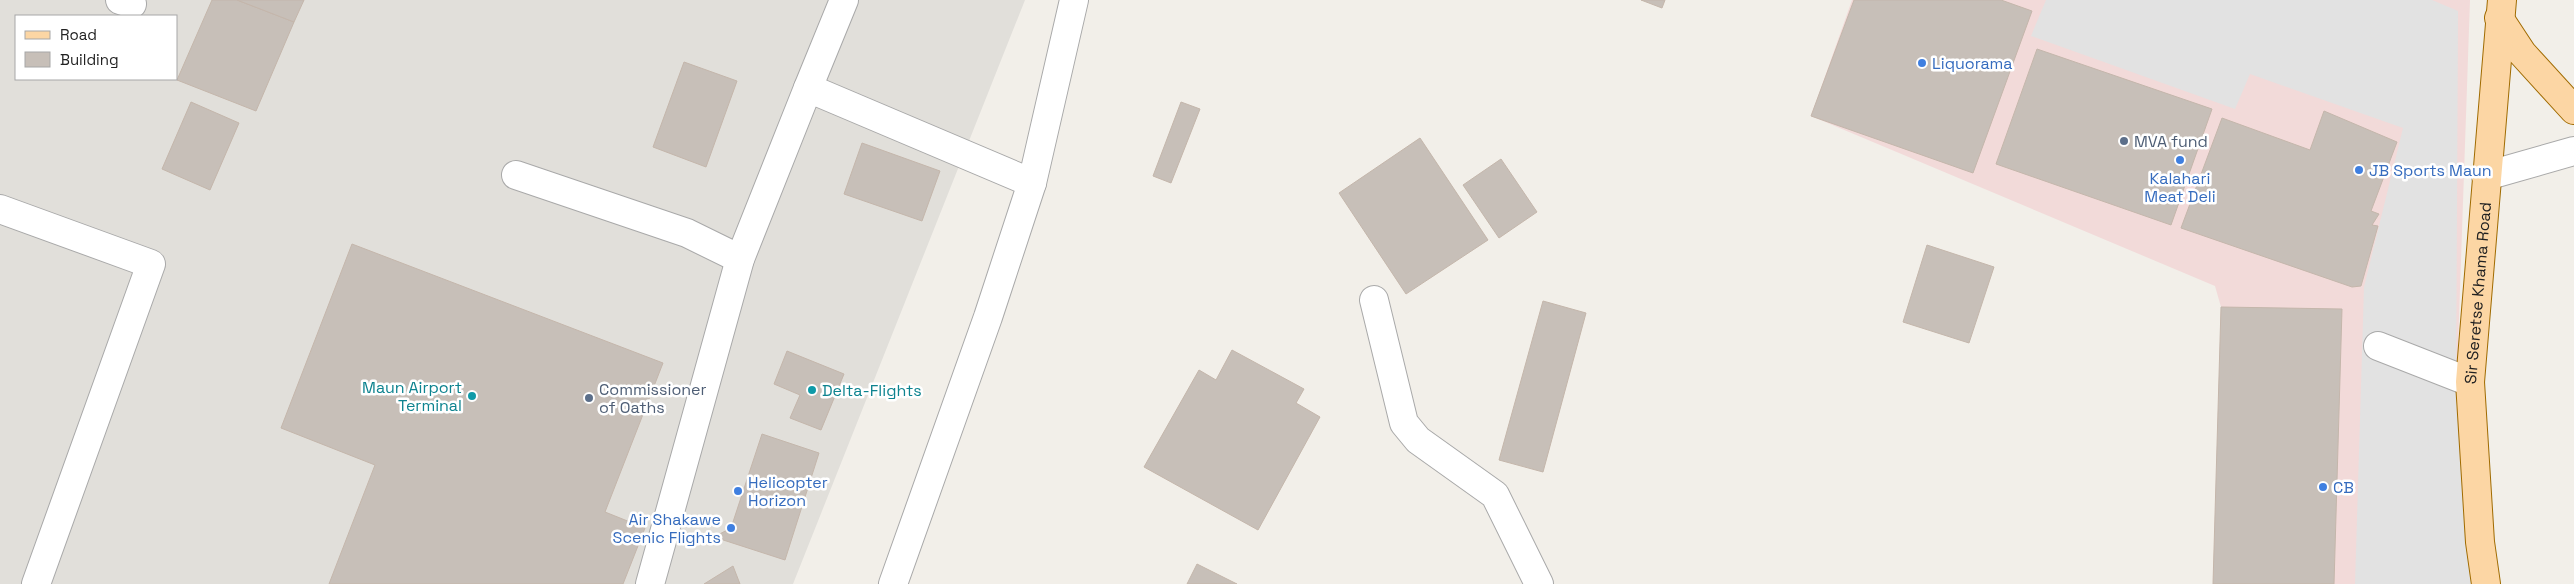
<svg xmlns="http://www.w3.org/2000/svg" width="2574" height="584" viewBox="0 0 2574 584" font-family="'Space Grotesk',sans-serif">
  <style>
    .commercial { fill: #f2dad9 }
    .airport { fill: #e1dfda; fill-rule: evenodd }
    .parking { fill: #e2e2e2 }
    .building { fill: #c7bfb8; stroke: #c4b6ab }
    .lines { fill: none; stroke-linecap: round; stroke-linejoin: round }
    .minor-casing { stroke: #a9a9a9; stroke-width: 30 }
    .major-casing { stroke: #a06b00; stroke-width: 30 }
    .minor { stroke: #fff; stroke-width: 28 }
    .major { stroke: #fcd6a4; stroke-width: 28 }
    .shop-dot { fill: #3f7fe0; stroke: #fff; stroke-width: 2 }
    .service-dot { fill: #5c6f8a; stroke: #fff; stroke-width: 2 }
    .culture-dot { fill: #0f9aa8; stroke: #fff; stroke-width: 2 }
    .labels { text-anchor: middle; stroke-width: 5; stroke-linejoin: round; paint-order: stroke }
    .shop-label { font-size: 16px; fill: #366cbe; stroke: #fff; text-anchor: start }
    .service-label { font-size: 16px; fill: #4e5e75; stroke: #fff; text-anchor: start }
    .street-label { font-size: 16px; fill: #222; stroke: #fff }
    .culture-label { font-size: 16px; fill: #0d838f; stroke: #fff; text-anchor: end }
  </style>
  <rect width="100%" height="100%" fill="#f2efe9"/>
  <path class="commercial" d="M1852 0H2470L2456 405 2475 584H2213L2221 307 2215 286 1811 116Z"/>
  <path class="airport" d="M0 0H1025L793 584H0ZM16 16H176V79H16Z"/>
  <path class="parking" d="M2046 0H2432L2458 11 2456 405 2475 584H2355L2364 287 2403 128 2250 74 2235 109 2031 36Z"/>
  <g class="building">
    <path d="M212 0H237L294 22 256 111 177 80Z"/>
    <path d="M237 0H304L294 22Z"/>
    <path d="M1641 0H1665L1662 8Z"/>
    <path d="M1854 0H2001L2032 11 1973 173 1811 116Z"/>
    <path d="M2037 49 2212 109 2171 225 1996 164Z"/>
    <path d="M684 62 737 81 706 167 653 147Z"/>
    <path d="M191 102 239 123 210 190 162 169Z"/>
    <path d="M1181 102 1200 109 1171 183 1153 176Z"/>
    <path d="M2324 111 2397 142 2371 211 2379 214 2372 225 2378 226 2361 286 2352 287 2181 228 2222 118 2310 150Z"/>
    <path d="M1420 138 1488 240 1406 294 1339 193Z"/>
    <path d="M862 143 940 171 922 221 844 194Z"/>
    <path d="M1501 159 1537 212 1499 238 1463 185Z"/>
    <path d="M352 244 663 363 605 512 645 528 623 584H329L375 465 281 428Z"/>
    <path d="M1927 245 1994 267 1969 343 1903 322Z"/>
    <path d="M1543 301 1586 313 1543 472 1499 460Z"/>
    <path d="M2221 307 2342 309 2334 584H2213Z"/>
    <path d="M1232 350 1304 389 1296 403 1320 417 1258 530 1144 467 1199 370 1216 380Z"/>
    <path d="M787 351 844 374 821 430 790 418 800 395 774 384Z"/>
    <path d="M762 434 819 453 785 560 714 537 731 528Z"/>
    <path d="M1197 564 1237 584H1187Z"/>
    <path d="M733 566 740 584H704Z"/>
  </g>
  <g class="lines">
    <defs>
      <g id="minor">
        <path d="M120 0 132 4"/>
        <path d="M808 88 844 0"/>
        <path d="M516 175 687 233 740 259"/>
        <path d="M2486 176 2574 151"/>
        <path d="M0 209 151 264 36 584"/>
        <path d="M1374 300 1404 423 1418 440 1495 495 1539 584"/>
        <path d="M2378 346 2470 382"/>
        <path d="M650 584 740 259 808 88 1032 183"/>
        <path d="M893 584 988 317 1032 183 1074 0"/>
      </g>
      <g id="major">
        <path d="M2499 18 2522 53 2574 110"/>
        <path id="s1" d="M2486 584 2480 542 2470 382 2502 0"/>
      </g>
    </defs>
    <use href="#minor" class="minor-casing"/>
    <use href="#major" class="major-casing"/>
    <use href="#minor" class="minor"/>
    <use href="#major" class="major"/>
  </g>
  <g class="shop-dot">
    <circle cx="1922" cy="63" r="5"/>
    <circle cx="2180" cy="160" r="5"/>
    <circle cx="2359" cy="170" r="5"/>
    <circle cx="2323" cy="487" r="5"/>
    <circle cx="738" cy="491" r="5"/>
    <circle cx="731" cy="528" r="5"/>
  </g>
  <g class="service-dot">
    <circle cx="2124" cy="141" r="5"/>
    <circle cx="589" cy="398" r="5"/>
  </g>
  <g class="culture-dot">
    <circle cx="812" cy="390" r="5"/>
    <circle cx="472" cy="396" r="5"/>
  </g>
  <g class="labels">
    <g class="shop-label">
      <text x="1932" y="69">Liquorama</text>
      <text x="2369" y="176">JB Sports Maun</text>
      <text x="2180" y="184" text-anchor="middle">Kalahari<tspan x="2180" dy="18">Meat Deli</tspan></text>
      <text x="748" y="488">Helicopter<tspan x="748" dy="18">Horizon</tspan></text>
      <text x="2333" y="493">CB</text>
      <text x="721" y="525" text-anchor="end">Air Shakawe<tspan x="721" dy="18">Scenic Flights</tspan></text>
    </g>
    <g class="service-label">
      <text x="2134" y="147">MVA fund</text>
      <text x="599" y="395">Commissioner<tspan x="599" dy="18">of Oaths</tspan></text>
    </g>
    <g class="street-label">
      <text dy="6" stroke="none"><textPath href="#s1" startOffset="292">Sir Seretse Khama Road</textPath></text>
    </g>
    <g class="culture-label">
      <text x="462" y="393">Maun Airport<tspan x="462" dy="18">Terminal</tspan></text>
      <text x="822" y="396" text-anchor="start">Delta-Flights</text>
    </g>
  </g>
  <rect x="15" y="15" width="162" height="65" fill="#ffffff" stroke="#a7a7a7"/>
  <rect x="25" y="31" width="25" height="8" fill="#fcd6a4" stroke="#a7a7a7"/>
  <text x="60" y="40" font-size="15" fill="#222222">Road</text>
  <rect x="25" y="52" width="25" height="15" fill="#c7bfb8" stroke="#a7a7a7"/>
  <text x="60" y="65" font-size="15" fill="#222222">Building</text>
</svg>
